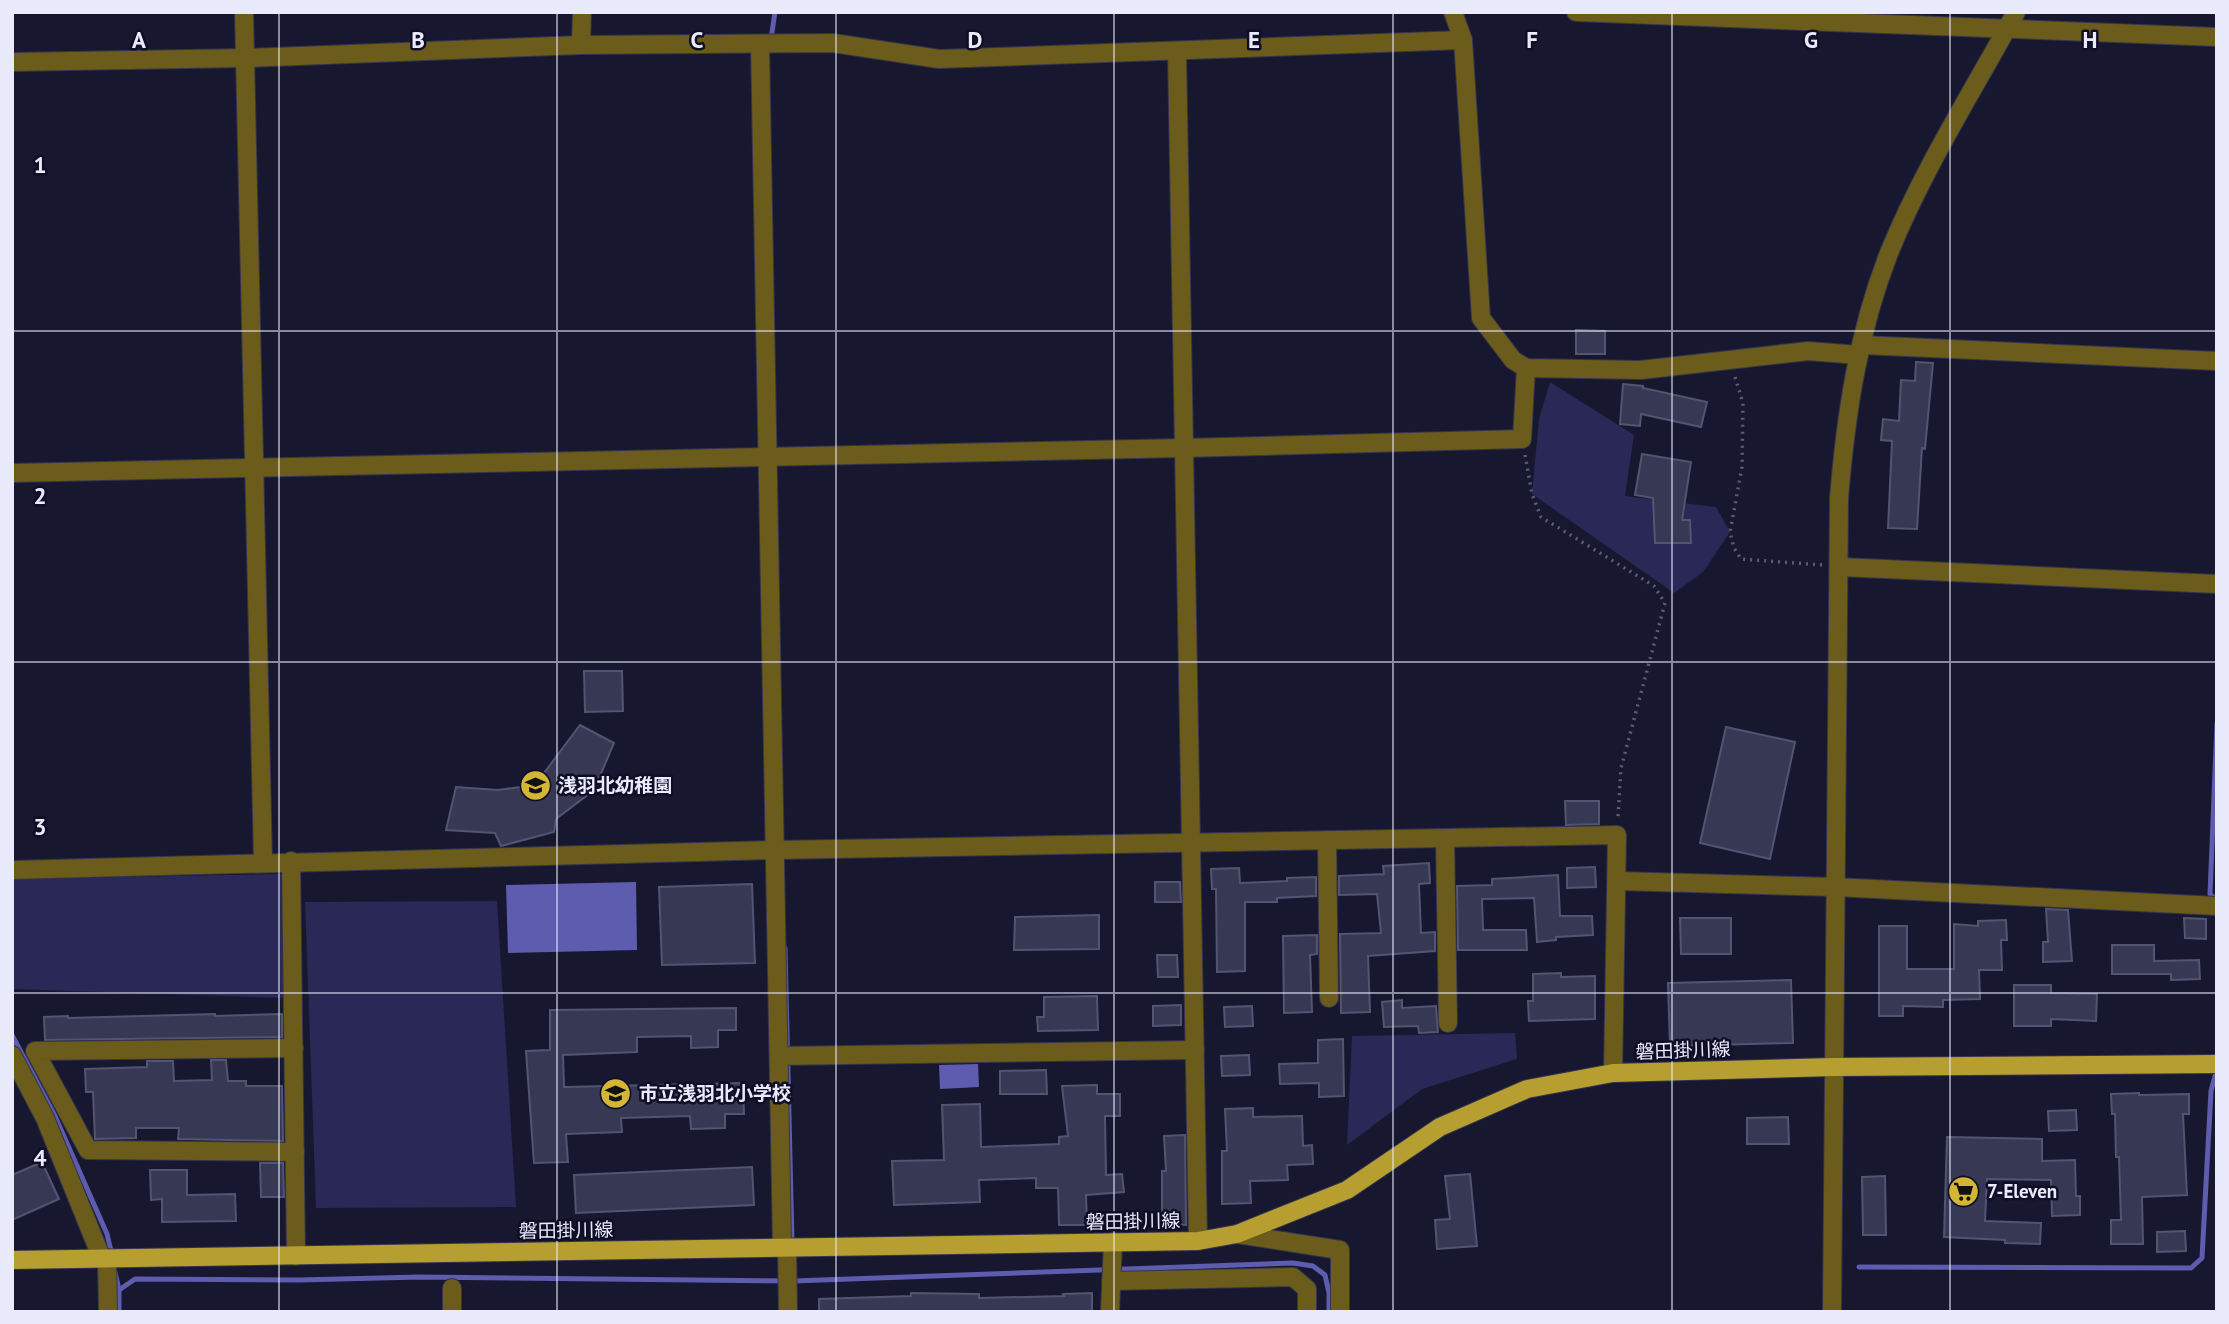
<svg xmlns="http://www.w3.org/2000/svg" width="2229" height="1324" viewBox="0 0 2229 1324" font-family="'PT Sans','Noto Sans JP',sans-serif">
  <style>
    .green { fill: #292857 }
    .water { fill: #5d5caf }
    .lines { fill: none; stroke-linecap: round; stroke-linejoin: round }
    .stream { stroke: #5d5caf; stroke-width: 5 }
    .building { fill: #373954; stroke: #525471; stroke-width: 2 }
    .minor-casing { stroke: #34354d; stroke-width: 20 }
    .major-casing { stroke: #34354d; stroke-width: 20 }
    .path { stroke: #5c5d74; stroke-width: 3.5; stroke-dasharray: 2 5; stroke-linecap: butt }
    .minor { stroke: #6b5c1b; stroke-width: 18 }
    .major { stroke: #b79e30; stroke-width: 18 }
    .grid { fill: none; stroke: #e9ebfd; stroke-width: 2; stroke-opacity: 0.55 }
    .labels { text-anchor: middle; stroke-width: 5; stroke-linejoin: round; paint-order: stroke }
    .poi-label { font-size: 19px; font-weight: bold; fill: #e9ebfd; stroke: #0f0e26; text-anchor: start }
    .street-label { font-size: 19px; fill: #e9ebfd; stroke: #0f0e26 }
    .grid-label { font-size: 23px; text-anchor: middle; font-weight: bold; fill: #e9ebfd; stroke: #0f0e26; stroke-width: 5; stroke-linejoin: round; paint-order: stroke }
  </style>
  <rect width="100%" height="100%" fill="#171730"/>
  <g class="green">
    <path d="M1550 382 1634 435 1625 496 1716 507 1730 532 1703 572 1674 593 1532 494 1539 419Z"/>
    <path d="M281 874 285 998 12 989V879Z"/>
    <path d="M497 901 516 1207 316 1208 305 902Z"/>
    <path d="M1515 1033 1517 1059 1422 1089 1347 1145 1352 1036Z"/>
  </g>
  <g class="water">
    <path d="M636 882 637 950 508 953 506 885Z"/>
    <path d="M978 1064 979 1087 940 1089 939 1065Z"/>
  </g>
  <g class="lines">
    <g class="stream">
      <path d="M771 39 775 12"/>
      <path d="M2217 723 2210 894 2217 901"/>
      <path d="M785 948 792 1242"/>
      <path d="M12 1035 55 1116 107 1234 112 1255"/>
      <path d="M1859 1267 2191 1268 2202 1258 2211 1091 2217 1069"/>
      <path d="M115 1272 119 1290V1312"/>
      <path d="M119 1290 135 1279 299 1280 420 1277 793 1281 1293 1263 1313 1266 1325 1275 1329 1293V1312"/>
    </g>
  </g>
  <g class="building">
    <path d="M1576 330 1605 331V354H1576Z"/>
    <path d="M1916 362 1933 363 1925 449 1922 448 1917 529 1888 528 1892 441 1881 440 1883 419 1899 421 1901 380 1915 381Z"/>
    <path d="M1623 384 1643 386V388L1707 402 1701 427 1641 414 1640 426 1620 424Z"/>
    <path d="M1642 454 1691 462 1682 520H1690L1691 543H1655L1653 498 1635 495Z"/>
    <path d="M584 671H622L623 711 585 712Z"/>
    <path d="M580 725 614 743 594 790 556 819 554 832 501 846 495 833 446 830 456 787 498 790 535 785Z"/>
    <path d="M1726 727 1795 742 1770 859 1700 843Z"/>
    <path d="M1565 801H1599V824L1566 825Z"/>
    <path d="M1429 863 1430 883 1419 884 1421 933 1435 932V951L1368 956 1370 1012 1341 1013 1340 934 1381 933 1377 894 1339 895V876L1384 874 1383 866Z"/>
    <path d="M1595 867 1596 887 1567 888V868Z"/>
    <path d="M1239 868 1240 883 1287 881V878L1316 877V896L1277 898V902H1245V971L1217 972 1216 889H1212L1211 869Z"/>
    <path d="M1558 875 1560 916H1592L1593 935 1556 937V940L1537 942 1534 898 1482 899 1483 930H1526L1527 950H1458L1457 886 1492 885V879Z"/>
    <path d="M1155 882H1180L1181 902H1155Z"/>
    <path d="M752 884 755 963 662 965 659 887Z"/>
    <path d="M2046 909 2068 910 2072 961 2043 962V942H2048Z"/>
    <path d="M1099 915V949L1014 950 1015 917Z"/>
    <path d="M1680 918H1731V954H1681Z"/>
    <path d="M2184 918 2206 919V939L2185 938Z"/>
    <path d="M2006 920 2007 940H2001L2002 970H1979L1980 999 1943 1000V1007L1903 1006V1016H1879V926H1907V969H1954V924L1978 926V921Z"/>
    <path d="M1317 935V954L1310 955 1312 1012 1284 1013 1283 936Z"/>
    <path d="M2112 945H2154V961L2199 960 2200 979 2171 980V974H2112Z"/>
    <path d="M1157 955H1177L1178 977H1158Z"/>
    <path d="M1561 973V977L1595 976V1019L1529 1021 1528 1001H1533V974Z"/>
    <path d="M1791 980 1793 1043 1670 1046 1668 983Z"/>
    <path d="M2014 985H2051V993L2097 994 2096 1021 2051 1019V1026H2014Z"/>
    <path d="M1097 996 1098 1030 1038 1031 1037 1017H1044V997Z"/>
    <path d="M1402 1000V1008L1436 1006 1438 1032 1419 1033 1418 1026 1384 1027 1382 1002Z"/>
    <path d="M1181 1005V1025L1153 1026V1006Z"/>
    <path d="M1252 1006 1253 1026 1225 1027 1224 1007Z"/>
    <path d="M736 1008V1030H718V1047L691 1048V1036L637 1037V1052L563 1055 564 1087 743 1083 744 1114H725V1128L691 1129 690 1116 621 1118 622 1132 566 1134 568 1162 534 1163 526 1051 550 1050V1010Z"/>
    <path d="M215 1014V1016L282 1014V1037L45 1040 44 1017 68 1016V1018Z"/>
    <path d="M1343 1039 1344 1096 1319 1097V1083L1280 1084 1279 1064 1318 1063V1040Z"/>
    <path d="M1249 1055 1250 1075 1222 1076 1221 1056Z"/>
    <path d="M211 1060H226L228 1081H246V1086H282L283 1141 178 1139 179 1128H136V1138L95 1139 93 1092H86L85 1069 147 1067V1061H173L174 1081 212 1080Z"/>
    <path d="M1046 1070 1047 1094H1000V1071Z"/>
    <path d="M1097 1085V1094H1120V1116H1105L1106 1175 1122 1174 1124 1192 1086 1195 1087 1225H1059L1058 1188H1036V1178L979 1180 980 1202 894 1205 892 1161 944 1160 942 1105 980 1104 981 1147 1059 1144V1137L1068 1136 1062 1086Z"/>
    <path d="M2139 1093V1095L2189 1094V1114H2183L2187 1195 2142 1197 2143 1244H2111V1220H2121L2119 1157H2116L2115 1114H2112L2111 1094Z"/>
    <path d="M1253 1108V1117L1302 1116 1303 1146 1312 1145 1313 1164 1287 1165 1288 1180 1250 1181 1251 1203 1222 1204V1151H1227L1225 1109Z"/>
    <path d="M2076 1110 2077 1130 2049 1131 2048 1111Z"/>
    <path d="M1788 1117 1789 1144H1747V1118Z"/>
    <path d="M1185 1135 1186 1225 1162 1224V1171H1166L1164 1136Z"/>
    <path d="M1947 1137 2042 1139V1161L2075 1160 2076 1196H2080V1215L2052 1216 2051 1180 1987 1179 1985 1221 2041 1223 2040 1244 2005 1243V1240L1944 1237Z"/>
    <path d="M42 1162 59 1199 12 1220V1175Z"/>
    <path d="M260 1163H283L284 1197H261Z"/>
    <path d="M752 1167 754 1205 576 1213 574 1175Z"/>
    <path d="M150 1170H187V1195L235 1194 236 1221 162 1222V1199L151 1200Z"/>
    <path d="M1470 1174 1477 1246 1437 1249 1435 1220 1450 1219 1445 1176Z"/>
    <path d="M1885 1176 1886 1235H1863L1862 1177Z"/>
    <path d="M2185 1231 2186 1251 2157 1252V1232Z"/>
    <path d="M911 1293 979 1294V1298L1064 1296 1063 1294 1092 1293V1312H819V1299L911 1296Z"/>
  </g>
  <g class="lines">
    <defs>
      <g id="minor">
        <path d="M244 12 263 862"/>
        <path d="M1453 12 1463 40 1481 318 1513 360 1526 368 1641 370 1808 351 1859 355"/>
        <path d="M1576 12 2217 37"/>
        <path d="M760 44 782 1246"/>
        <path d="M581 45 582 12"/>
        <path d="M1177 52 1198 1241"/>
        <path d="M12 62 245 58 581 45 833 43 939 59 1463 40"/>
        <path d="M1862 345 2217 361"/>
        <path d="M12 473 1184 448 1522 439 1526 368"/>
        <path d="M1840 567 2217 584"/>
        <path d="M1445 838 1448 1023"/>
        <path d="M1327 840 1329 998"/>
        <path d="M291 861 296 1256"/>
        <path d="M12 870 776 850 1617 835 1613 1073"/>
        <path d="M1617 881 1835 887 2217 906"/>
        <path d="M294 1048 35 1051 88 1150 295 1152"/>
        <path d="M12 1055 45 1118 102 1259"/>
        <path d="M779 1056 1195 1050"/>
        <path d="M1237 1234 1340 1250V1312"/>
        <path d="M787 1246 788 1312"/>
        <path d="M107 1259 108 1312"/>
        <path d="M1111 1281 1293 1277 1307 1289V1312"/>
        <path d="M452 1312V1288"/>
        <path d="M1110 1312 1113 1242"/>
        <path d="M1832 1312 1839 498C1846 414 1858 332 1889 253 1923 169 1973 91 2016 12"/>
      </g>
      <path id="major" d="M12 1260C408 1256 803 1245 1198 1241L1237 1234 1347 1190 1440 1127 1527 1089 1613 1073 1834 1067 2217 1064"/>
    </defs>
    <use href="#minor" class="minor-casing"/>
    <use href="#major" class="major-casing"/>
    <g class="path">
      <path d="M1735 377 1743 403 1742 467 1730 532 1734 548 1741 559 1822 565"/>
      <path d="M1525 455 1532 494 1541 517 1654 586 1665 603 1621 768 1618 817"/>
    </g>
    <use href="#minor" class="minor"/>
    <use href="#major" class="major"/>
  </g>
  <path class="grid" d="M279 12V1312M557 12V1312M836 12V1312M1114 12V1312M1393 12V1312M1672 12V1312M1950 12V1312M12 331H2217M12 662H2217M12 993H2217"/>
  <defs>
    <symbol id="school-disc" viewBox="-11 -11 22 22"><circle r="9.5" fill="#d3b635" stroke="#0f0e26"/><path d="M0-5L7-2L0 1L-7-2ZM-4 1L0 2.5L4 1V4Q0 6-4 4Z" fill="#111"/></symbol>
    <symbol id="supermarket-disc" viewBox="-11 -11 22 22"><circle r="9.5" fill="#d3b635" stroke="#0f0e26"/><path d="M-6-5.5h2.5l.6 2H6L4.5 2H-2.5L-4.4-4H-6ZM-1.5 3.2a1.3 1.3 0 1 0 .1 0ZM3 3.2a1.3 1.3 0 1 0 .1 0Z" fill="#111"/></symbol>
  </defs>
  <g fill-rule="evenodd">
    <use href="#school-disc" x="518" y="768" width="35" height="35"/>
    <use href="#school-disc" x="598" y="1076" width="35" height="35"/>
    <use href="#supermarket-disc" x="1946" y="1174" width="35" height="35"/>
  </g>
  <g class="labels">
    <g class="poi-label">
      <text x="558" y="792">浅羽北幼稚園</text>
      <text x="639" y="1100">市立浅羽北小学校</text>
      <text x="1987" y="1198">7-Eleven</text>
    </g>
    <g class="street-label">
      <text transform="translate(1683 1050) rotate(-2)" y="7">磐田掛川線</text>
      <text transform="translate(1133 1221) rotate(-1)" y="7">磐田掛川線</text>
      <text transform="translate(566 1230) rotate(-1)" y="7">磐田掛川線</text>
    </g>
  </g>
  <g class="grid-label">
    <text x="139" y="48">A</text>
    <text x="418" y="48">B</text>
    <text x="697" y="48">C</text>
    <text x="975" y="48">D</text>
    <text x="1254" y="48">E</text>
    <text x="1532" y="48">F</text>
    <text x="1811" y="48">G</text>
    <text x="2090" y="48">H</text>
    <text x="40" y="173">1</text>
    <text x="40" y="504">2</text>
    <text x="40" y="835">3</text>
    <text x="40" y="1166">4</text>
  </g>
  <rect width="2229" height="1324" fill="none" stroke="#e9ebfd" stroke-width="28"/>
</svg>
